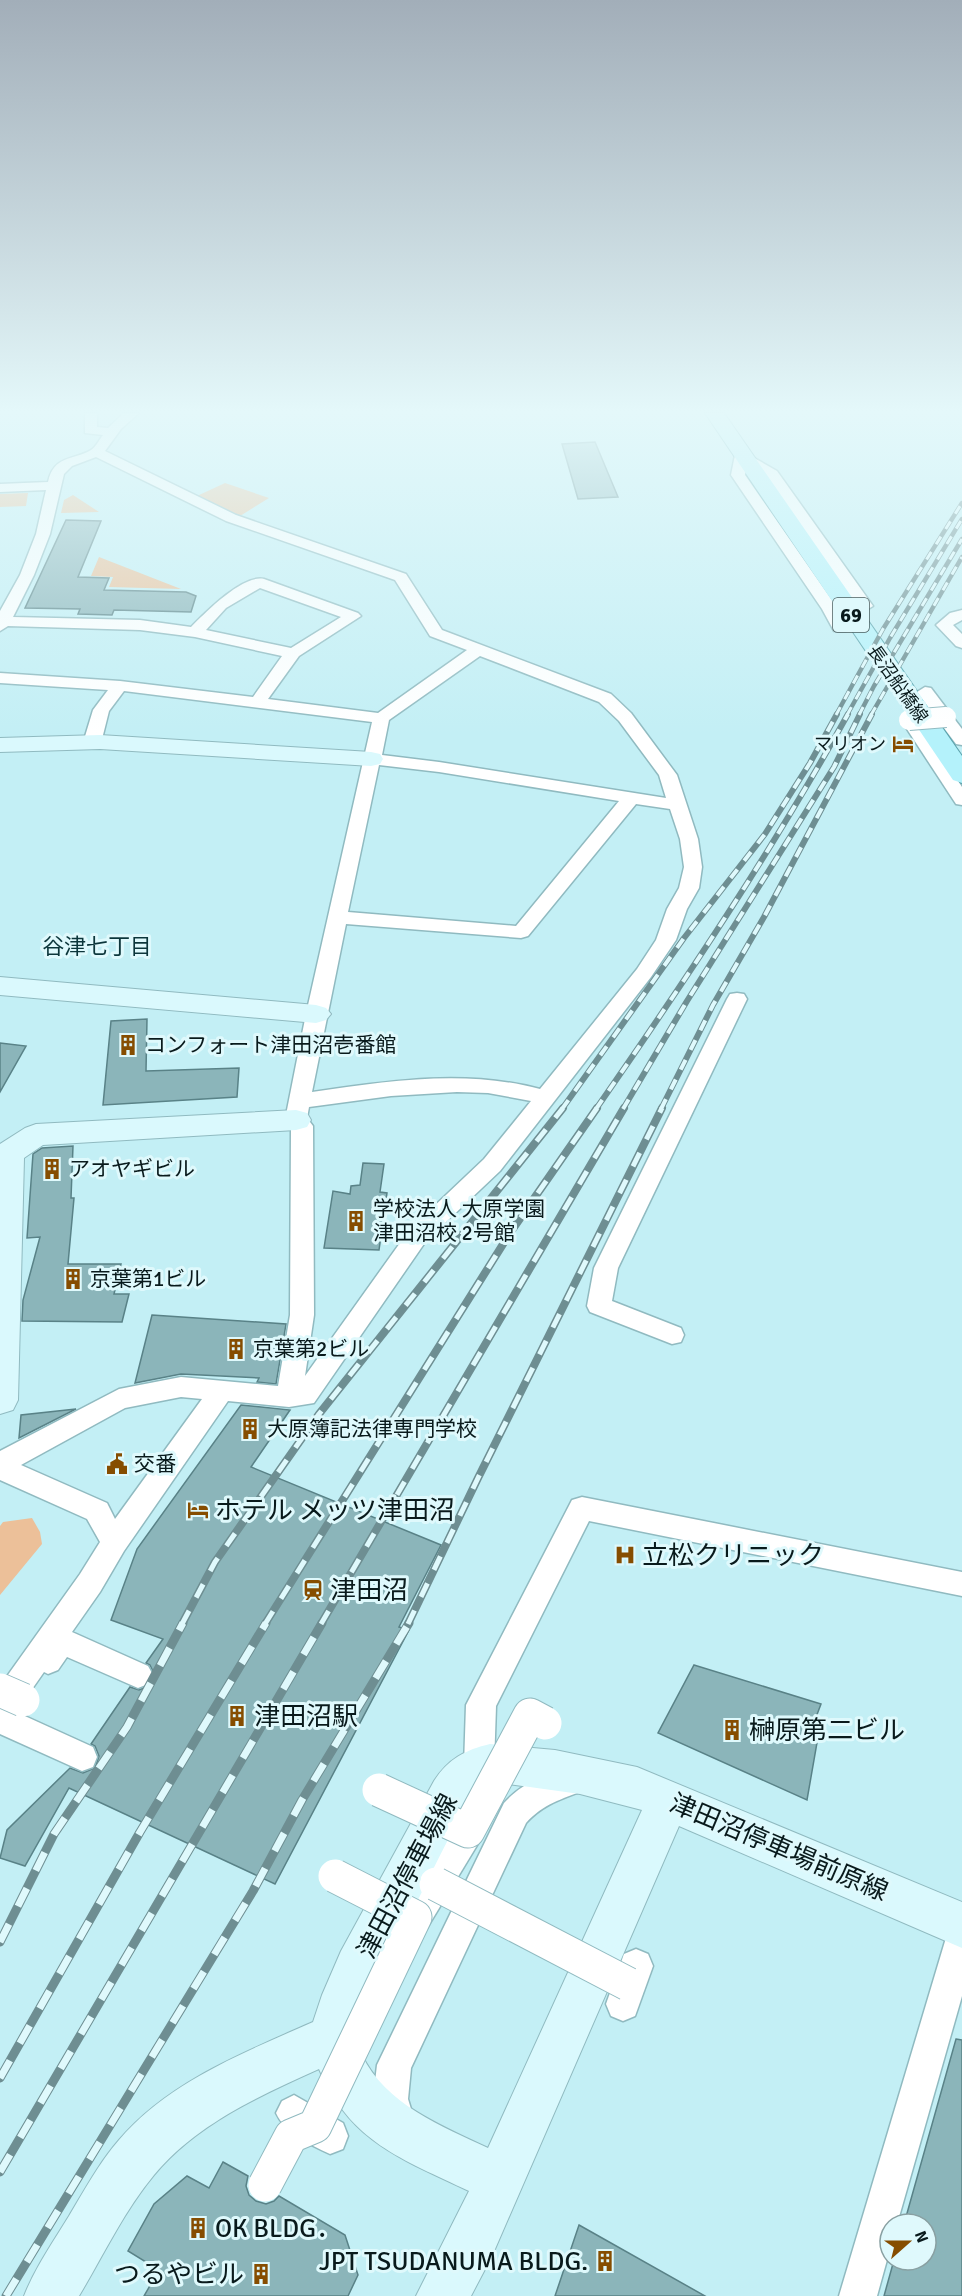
<svg xmlns="http://www.w3.org/2000/svg" width="962" height="2296" viewBox="0 0 962 2296" font-family="Signika,'Noto Sans JP',sans-serif">
  <style>
    .green { fill: #ecc099 }
    .building { fill: #8bb5ba; stroke: #598287; stroke-width: 1.5 }
    .lines { fill: none; stroke-linecap: round; stroke-linejoin: round }
    .street-casing { stroke: #90bac0; stroke-width: 3 }
    .secondary-casing { stroke: #90bac0; stroke-width: 2 }
    .primary-casing { stroke: #58a1ab; stroke-width: 2 }
    .street { fill: #fff; fill-rule: evenodd }
    .secondary { fill: #daf9fd; fill-rule: evenodd }
    .primary { fill: #b4f2fb; fill-rule: evenodd }
    .rail-far3-casing { stroke: #6e8e92; stroke-width: 4.5 }
    .rail-far2-casing { stroke: #6e8e92; stroke-width: 6 }
    .rail-far1-casing { stroke: #6e8e92; stroke-width: 8 }
    .rail-casing { stroke: #6e8e92; stroke-width: 9 }
    .rail-far3 { stroke: #dff9fc; stroke-width: 3; stroke-dasharray: 9; stroke-linecap: butt }
    .rail-far2 { stroke: #dff9fc; stroke-width: 4; stroke-dasharray: 11; stroke-linecap: butt }
    .rail-far1 { stroke: #dff9fc; stroke-width: 5; stroke-dasharray: 15; stroke-linecap: butt }
    .rail { stroke: #dff9fc; stroke-width: 7; stroke-dasharray: 20; stroke-linecap: butt }
    .street-bridge-far2-casing { stroke: #90bac0; stroke-width: 16; stroke-linecap: butt }
    .street-bridge-far1-casing { stroke: #90bac0; stroke-width: 22; stroke-linecap: butt }
    .street-bridge-casing { stroke: #90bac0; stroke-width: 35; stroke-linecap: butt }
    .street-bridge-far2 { stroke: #fff; stroke-width: 15 }
    .street-bridge-far1 { stroke: #fff; stroke-width: 20 }
    .street-bridge { stroke: #fff; stroke-width: 33 }
    .labels { text-anchor: middle; stroke-width: 6; stroke-linejoin: round; paint-order: stroke }
    .far-street-label { font-size: 18px; fill: #091a1c; stroke: #dff9fc }
    .far-poi-label { font-size: 18px; fill: #091a1c; stroke: #dff9fc; text-anchor: end }
    .shield { fill: #dff9fc; stroke: #495d5f; stroke-width: 1.5 }
    .shield-label { font-size: 20px; font-weight: bold; fill: #091a1c }
    .poi-label { font-size: 21px; fill: #091a1c; stroke: #dff9fc; text-anchor: start }
    .neighbourhood-label { font-size: 22px; fill: #0c363b; stroke: #dff9fc }
    .near-poi-label { font-size: 26px; fill: #091a1c; stroke: #dff9fc; text-anchor: start }
    .near-street-label { font-size: 26px; fill: #091a1c; stroke: #dff9fc }
  </style>
  <rect width="100%" height="100%" fill="#c3eff5"/>
  <g class="green">
    <path d="M225 483 269 498 240 516 197 496Z"/>
    <path d="M28 493 26 506 0 507V494Z"/>
    <path d="M73 495 99 512 61 513 64 500Z"/>
    <path d="M99 557 181 589 109 587 113 577 91 576Z"/>
    <path d="M32 1518 40 1532 42 1544 0 1595V1526L3 1522Z"/>
  </g>
  <g class="building">
    <path d="M595 442 618 497 578 499 562 444Z"/>
    <path d="M66 520 101 521 78 577 109 578 104 590 186 592 196 596 191 612 114 610 112 615 78 614 80 609 25 608Z"/>
    <path d="M147 1019 146 1071 239 1068 237 1097 103 1105 111 1021Z"/>
    <path d="M0 1043 26 1046 0 1092Z"/>
    <path d="M73 1146 71 1198H74L68 1264H121L114 1294H129L122 1322 22 1321 23 1300 40 1237 27 1238 33 1154 42 1148Z"/>
    <path d="M363 1163 384 1164 380 1192 387 1193 379 1250 324 1248 333 1191 350 1194 351 1186 360 1185Z"/>
    <path d="M152 1315 286 1324 276 1384 257 1382 259 1378 181 1374 135 1383Z"/>
    <path d="M241 1405 290 1410 251 1467 441 1545 399 1627 409 1630 275 1884 69 1788 25 1866 0 1858 7 1830 70 1768 83 1773 95 1768 99 1756 95 1746 91 1744 130 1687 139 1690 149 1686 155 1676 150 1665 146 1663 163 1639 111 1620 137 1549Z"/>
    <path d="M76 1409 19 1438 21 1415Z"/>
    <path d="M694 1665 821 1704 810 1733 818 1737 807 1800 658 1733Z"/>
    <path d="M956 2039 962 2040V2296H884L894 2260H926V2224H904Z"/>
    <path d="M223 2162 248 2176 246 2186 249 2195 256 2201 266 2204 274 2201 279 2196 345 2235 358 2275 348 2296H144L159 2270 128 2251 154 2204 187 2176 209 2188Z"/>
    <path d="M579 2225 705 2296H555Z"/>
  </g>
  <g class="lines">
    <defs>
      <g id="street">
        <path d="M85 413H97V427L108 428 124 413H139L121 429 105 451 236 515 406 574 442 630 611 694 631 713 677 775 698 839 702 867 699 888 687 909 676 940 651 977 500 1171 426 1241 314 1403 289 1407 228 1401 124 1551 100 1592 72 1632 148 1666 153 1675 148 1684 138 1688 67 1657 58 1670 48 1674 44 1672 16 1712 93 1747 97 1757 93 1767 82 1771 0 1734V1686L80 1574 100 1542 87 1519 0 1480V1451L119 1389 181 1377 278 1386 290 1315 291 1128 285 1120 306 1014 372 722 124 691 109 711 101 743 98 747H86L83 743 93 710 108 690 0 683V673L120 681 253 697 282 656 195 637 140 630 8 626 0 631V611L20 575 36 534 46 490 0 492V484L48 482C54 455 72 461 91 450 96 447 99 440 103 435L85 433ZM96 457 226 521 395 580 430 636 467 650 378 713 268 699 299 656 361 616 358 613 264 579C243 574 205 613 191 627L140 620 13 617 34 575 50 534 64 474 72 466ZM260 588 341 617 291 648 206 630 226 608ZM480 656 599 702 619 721 659 775 666 798 439 762 382 755 389 720ZM379 765 439 772 619 801 516 926 348 912ZM636 804 670 809 680 839 684 867 679 888 667 909 656 940 637 969 540 1089C465 1069 388 1081 312 1092L346 924 521 938 528 936ZM457 1092 488 1093 531 1101 484 1159 410 1229 305 1376 314 1315 313 1126 307 1118 309 1107 391 1096ZM181 1397 202 1399 115 1519 107 1503 21 1465 125 1408Z"/>
        <path d="M742 451 777 471 873 606 865 611 855 609 852 606 855 603 767 477 747 464 745 475 838 609 848 628 846 631H834L822 609 731 475 735 455Z"/>
        <path d="M962 610V620L953 625 962 634V648L956 646 936 625 950 613Z"/>
        <path d="M925 687 931 688 962 729V745L956 744 917 692Z"/>
        <path d="M909 715 915 716 962 787V805L956 804 901 720 903 716Z"/>
        <path d="M737 993 744 994 747 999 618 1268 612 1301 681 1328 684 1335 681 1342 672 1344 590 1312 587 1306 594 1268 727 999 730 994Z"/>
        <path d="M582 1497 962 1572V1596L589 1521 496 1706 494 1766 490 1776 479 1780 468 1776 464 1766 466 1705 572 1500Z"/>
        <path d="M574 1766 585 1770 589 1780 585 1790C562 1799 543 1804 526 1823L411 2068 408 2099 414 2119 408 2131 396 2137 384 2131 373 2099 377 2065 504 1803C523 1782 547 1773 574 1766Z"/>
        <path d="M468 1816 479 1820 484 1831 479 1842 427 1928 415 1933 403 1928 399 1917 403 1906 457 1820Z"/>
        <path d="M962 1922V1996L897 2224H890V2249L877 2296H839L946 1938 950 1926Z"/>
        <path d="M636 1949 648 1954 653 1966 635 2016 623 2021 611 2016 606 2004 624 1954Z"/>
        <path d="M294 2095 343 2123 348 2136 343 2149 330 2154C310 2145 285 2133 276 2113L282 2101Z"/>
      </g>
      <g id="secondary">
        <path d="M100 735 371 752 380 754 383 759 380 764 371 766 100 749 0 752V738Z"/>
        <path d="M0 977 316 1005 326 1008 331 1014 326 1020 316 1023 0 995Z"/>
        <path d="M296 1110 307 1113 311 1120 307 1127 296 1130 43 1145 24 1158 18 1400 13 1410 0 1414V1144L25 1128 36 1124Z"/>
        <path d="M490 1744 555 1750 637 1767 962 1902V1948L679 1826 492 2256 471 2296H416L469 2191C402 2159 350 2142 319 2069 261 2095 196 2124 154 2175 124 2211 103 2256 79 2296H24C35 2268 53 2242 69 2216 84 2191 99 2163 119 2140 168 2082 245 2052 313 2022L322 1995 341 1951 434 1781C448 1759 465 1750 490 1744ZM508 1784 580 1794 642 1810 488 2148C443 2127 385 2104 362 2055 356 2040 360 2021 365 2006 374 1979 390 1953 404 1928 424 1889 442 1849 464 1810L474 1796 486 1785Z"/>
      </g>
      <path id="primary" d="M705 413H724L962 756V783L953 780Z"/>
    </defs>
    <use href="#street" class="street-casing"/>
    <use href="#secondary" class="secondary-casing"/>
    <use href="#primary" class="primary-casing"/>
    <use href="#street" class="street"/>
    <use href="#secondary" class="secondary"/>
    <use href="#primary" class="primary"/>
    <defs>
      <g id="rail-far3">
        <path d="M836 715 883 629 962 503"/>
        <path d="M847 715 890 638 962 519"/>
        <path d="M859 715 874 686 962 539"/>
        <path d="M871 715 962 557"/>
      </g>
      <g id="rail-far2">
        <path d="M562 1109 684 938 765 834 810 763 837 714"/>
        <path d="M596 1109C685 981 772 851 848 714"/>
        <path d="M623 1109 687 1001 834 767 860 714"/>
        <path d="M661 1109 713 1005 764 917 872 714"/>
      </g>
      <g id="rail-far1">
        <path d="M182 1624 215 1562 319 1414 563 1108"/>
        <path d="M265 1624 510 1233 597 1108"/>
        <path d="M321 1624 624 1108"/>
        <path d="M408 1624 478 1478 662 1108"/>
      </g>
      <g id="rail">
        <path d="M0 1942 54 1834 127 1727 183 1623"/>
        <path d="M0 2078 140 1832 266 1623"/>
        <path d="M0 2172 322 1623"/>
        <path d="M6 2296 253 1891 302 1800 409 1623"/>
      </g>
    </defs>
    <use href="#rail-far3" class="rail-far3-casing"/>
    <use href="#rail-far2" class="rail-far2-casing"/>
    <use href="#rail-far1" class="rail-far1-casing"/>
    <use href="#rail" class="rail-casing"/>
    <use href="#rail-far3" class="rail-far3"/>
    <use href="#rail-far2" class="rail-far2"/>
    <use href="#rail-far1" class="rail-far1"/>
    <use href="#rail" class="rail"/>
    <defs>
      <path id="street-bridge-far2" d="M838 609 860 606"/>
      <path id="street-bridge-far1" d="M909 720 946 717"/>
      <g id="street-bridge">
        <path d="M0 1690 23 1700"/>
        <path d="M379 1790 468 1831 530 1715 545 1723"/>
        <path d="M436 1884 628 1984"/>
        <path d="M265 2185 291 2136 315 2126 415 1917 335 1876"/>
      </g>
    </defs>
    <use href="#street-bridge-far2" class="street-bridge-far2-casing"/>
    <use href="#street-bridge-far1" class="street-bridge-far1-casing"/>
    <use href="#street-bridge" class="street-bridge-casing"/>
    <use href="#street-bridge-far2" class="street-bridge-far2"/>
    <use href="#street-bridge-far1" class="street-bridge-far1"/>
    <use href="#street-bridge" class="street-bridge"/>
  </g>
  <linearGradient id="sky" x2="0" y2="1"><stop stop-color="#a2aeb9"/><stop offset="0.56" stop-color="#e4f8fa"/><stop offset="1" stop-color="#e4f8fa" stop-opacity="0"/></linearGradient>
  <rect width="962" height="735" fill="url(#sky)"/>
  <defs>
    <symbol id="hotel-bare" viewBox="-9 -9 18 18"><path d="M-6-4.5h1.5V1H6V5H4.5V3h-9V5H-6ZM-4 0a1.8 1.8 0 1 1 3.6 0ZM.5 0V-2.5h3Q6-2.5 6 0Z" fill="#864d00" stroke="#dff9fc" stroke-width="2.5" paint-order="stroke"/></symbol>
    <symbol id="building-bare" viewBox="-9 -9 18 18"><path d="M-4-6H4V6H1V3H-1V6H-4ZM-2.5-4.3h1.7v1.8h-1.7ZM.8-4.3h1.7v1.8H.8ZM-2.5-1h1.7V.8h-1.7ZM.8-1h1.7V.8H.8Z" fill="#864d00" stroke="#dff9fc" stroke-width="2.5" paint-order="stroke"/></symbol>
    <symbol id="civic-bare" viewBox="-9 -9 18 18"><path d="M-.6-6.5H3V-4.5H.6V-3L4-1V1h2V6H-6V1h2V-1L-.6-3ZM-1.2 2.5V6h2.4V2.5Z" fill="#864d00" stroke="#dff9fc" stroke-width="2.5" paint-order="stroke"/></symbol>
    <symbol id="hospital-bare" viewBox="-9 -9 18 18"><path d="M-5-5h3v3.5h4V-5h3V5h-3V1.5h-4V5h-3Z" fill="#864d00" stroke="#dff9fc" stroke-width="2.5" paint-order="stroke"/></symbol>
    <symbol id="station-bare" viewBox="-9 -9 18 18"><path d="M-3-6H3Q5-6 5-4V2Q5 4 3 4L4.5 6H3L1.5 4h-3L-3 6H-4.5L-3 4Q-5 4-5 2V-4Q-5-6-3-6ZM-3.5-4v3h7v-3ZM-3.5 1v1.5H-2V1ZM2 1v1.5H3.5V1Z" fill="#864d00" stroke="#dff9fc" stroke-width="2.5" paint-order="stroke"/></symbol>
  </defs>
  <g fill-rule="evenodd">
    <use href="#hotel-bare" x="888" y="729" width="30" height="30"/>
    <use href="#building-bare" x="113" y="1030" width="30" height="30"/>
    <use href="#building-bare" x="37" y="1154" width="30" height="30"/>
    <use href="#building-bare" x="341" y="1206" width="30" height="30"/>
    <use href="#building-bare" x="58" y="1264" width="30" height="30"/>
    <use href="#building-bare" x="221" y="1334" width="30" height="30"/>
    <use href="#building-bare" x="235" y="1414" width="30" height="30"/>
    <use href="#civic-bare" x="102" y="1449" width="30" height="30"/>
    <use href="#hotel-bare" x="183" y="1495" width="30" height="30"/>
    <use href="#hospital-bare" x="610" y="1540" width="30" height="30"/>
    <use href="#station-bare" x="298" y="1575" width="30" height="30"/>
    <use href="#building-bare" x="222" y="1701" width="30" height="30"/>
    <use href="#building-bare" x="717" y="1715" width="30" height="30"/>
    <use href="#building-bare" x="183" y="2213" width="30" height="30"/>
    <use href="#building-bare" x="590" y="2246" width="30" height="30"/>
    <use href="#building-bare" x="246" y="2259" width="30" height="30"/>
  </g>
  <g class="labels">
    <g class="far-street-label">
      <text transform="translate(898 684) rotate(55)" y="6">長沼船橋線</text>
    </g>
    <g class="far-poi-label">
      <text x="886" y="750">マリオン</text>
    </g>
    <rect class="shield" x="833" y="598" width="36" height="34" rx="4.5"/>
    <g class="shield-label">
      <text x="851" y="622">69</text>
    </g>
    <g class="poi-label">
      <text x="145" y="1052">コンフォート津田沼壱番館</text>
      <text x="69" y="1176">アオヤギビル</text>
      <text x="373" y="1216">学校法人 大原学園<tspan x="373" dy="24">津田沼校 2号館</tspan></text>
      <text x="90" y="1286">京葉第1ビル</text>
      <text x="253" y="1356">京葉第2ビル</text>
      <text x="267" y="1436">大原簿記法律専門学校</text>
      <text x="134" y="1471">交番</text>
    </g>
    <g class="neighbourhood-label">
      <text x="97" y="954">谷津七丁目</text>
    </g>
    <g class="near-poi-label">
      <text x="215" y="1519">ホテル メッツ津田沼</text>
      <text x="642" y="1564">立松クリニック</text>
      <text x="330" y="1599">津田沼</text>
      <text x="254" y="1725">津田沼駅</text>
      <text x="749" y="1739">榊原第二ビル</text>
      <text x="215" y="2237">OK BLDG．</text>
      <text x="588" y="2270" text-anchor="end">JPT TSUDANUMA BLDG.</text>
      <text x="244" y="2283" text-anchor="end">つるやビル</text>
    </g>
    <g class="near-street-label">
      <text transform="translate(779 1847) rotate(23)" y="9">津田沼停車場前原線</text>
      <text transform="translate(407 1876) rotate(-62)" y="9">津田沼停車場線</text>
    </g>
  </g>
  <g transform="translate(908 2242) rotate(69)"><circle r="28" fill="#dff9fc" stroke="#89a0a2" stroke-width="1.5"/>
  <path d="M0-4.5L10 22L0 15L-10 22Z" fill="#864d00"/>
  <text y="-9" font-size="16" font-weight="bold" text-anchor="middle" fill="#091a1c">N</text>
  </g>
</svg>
